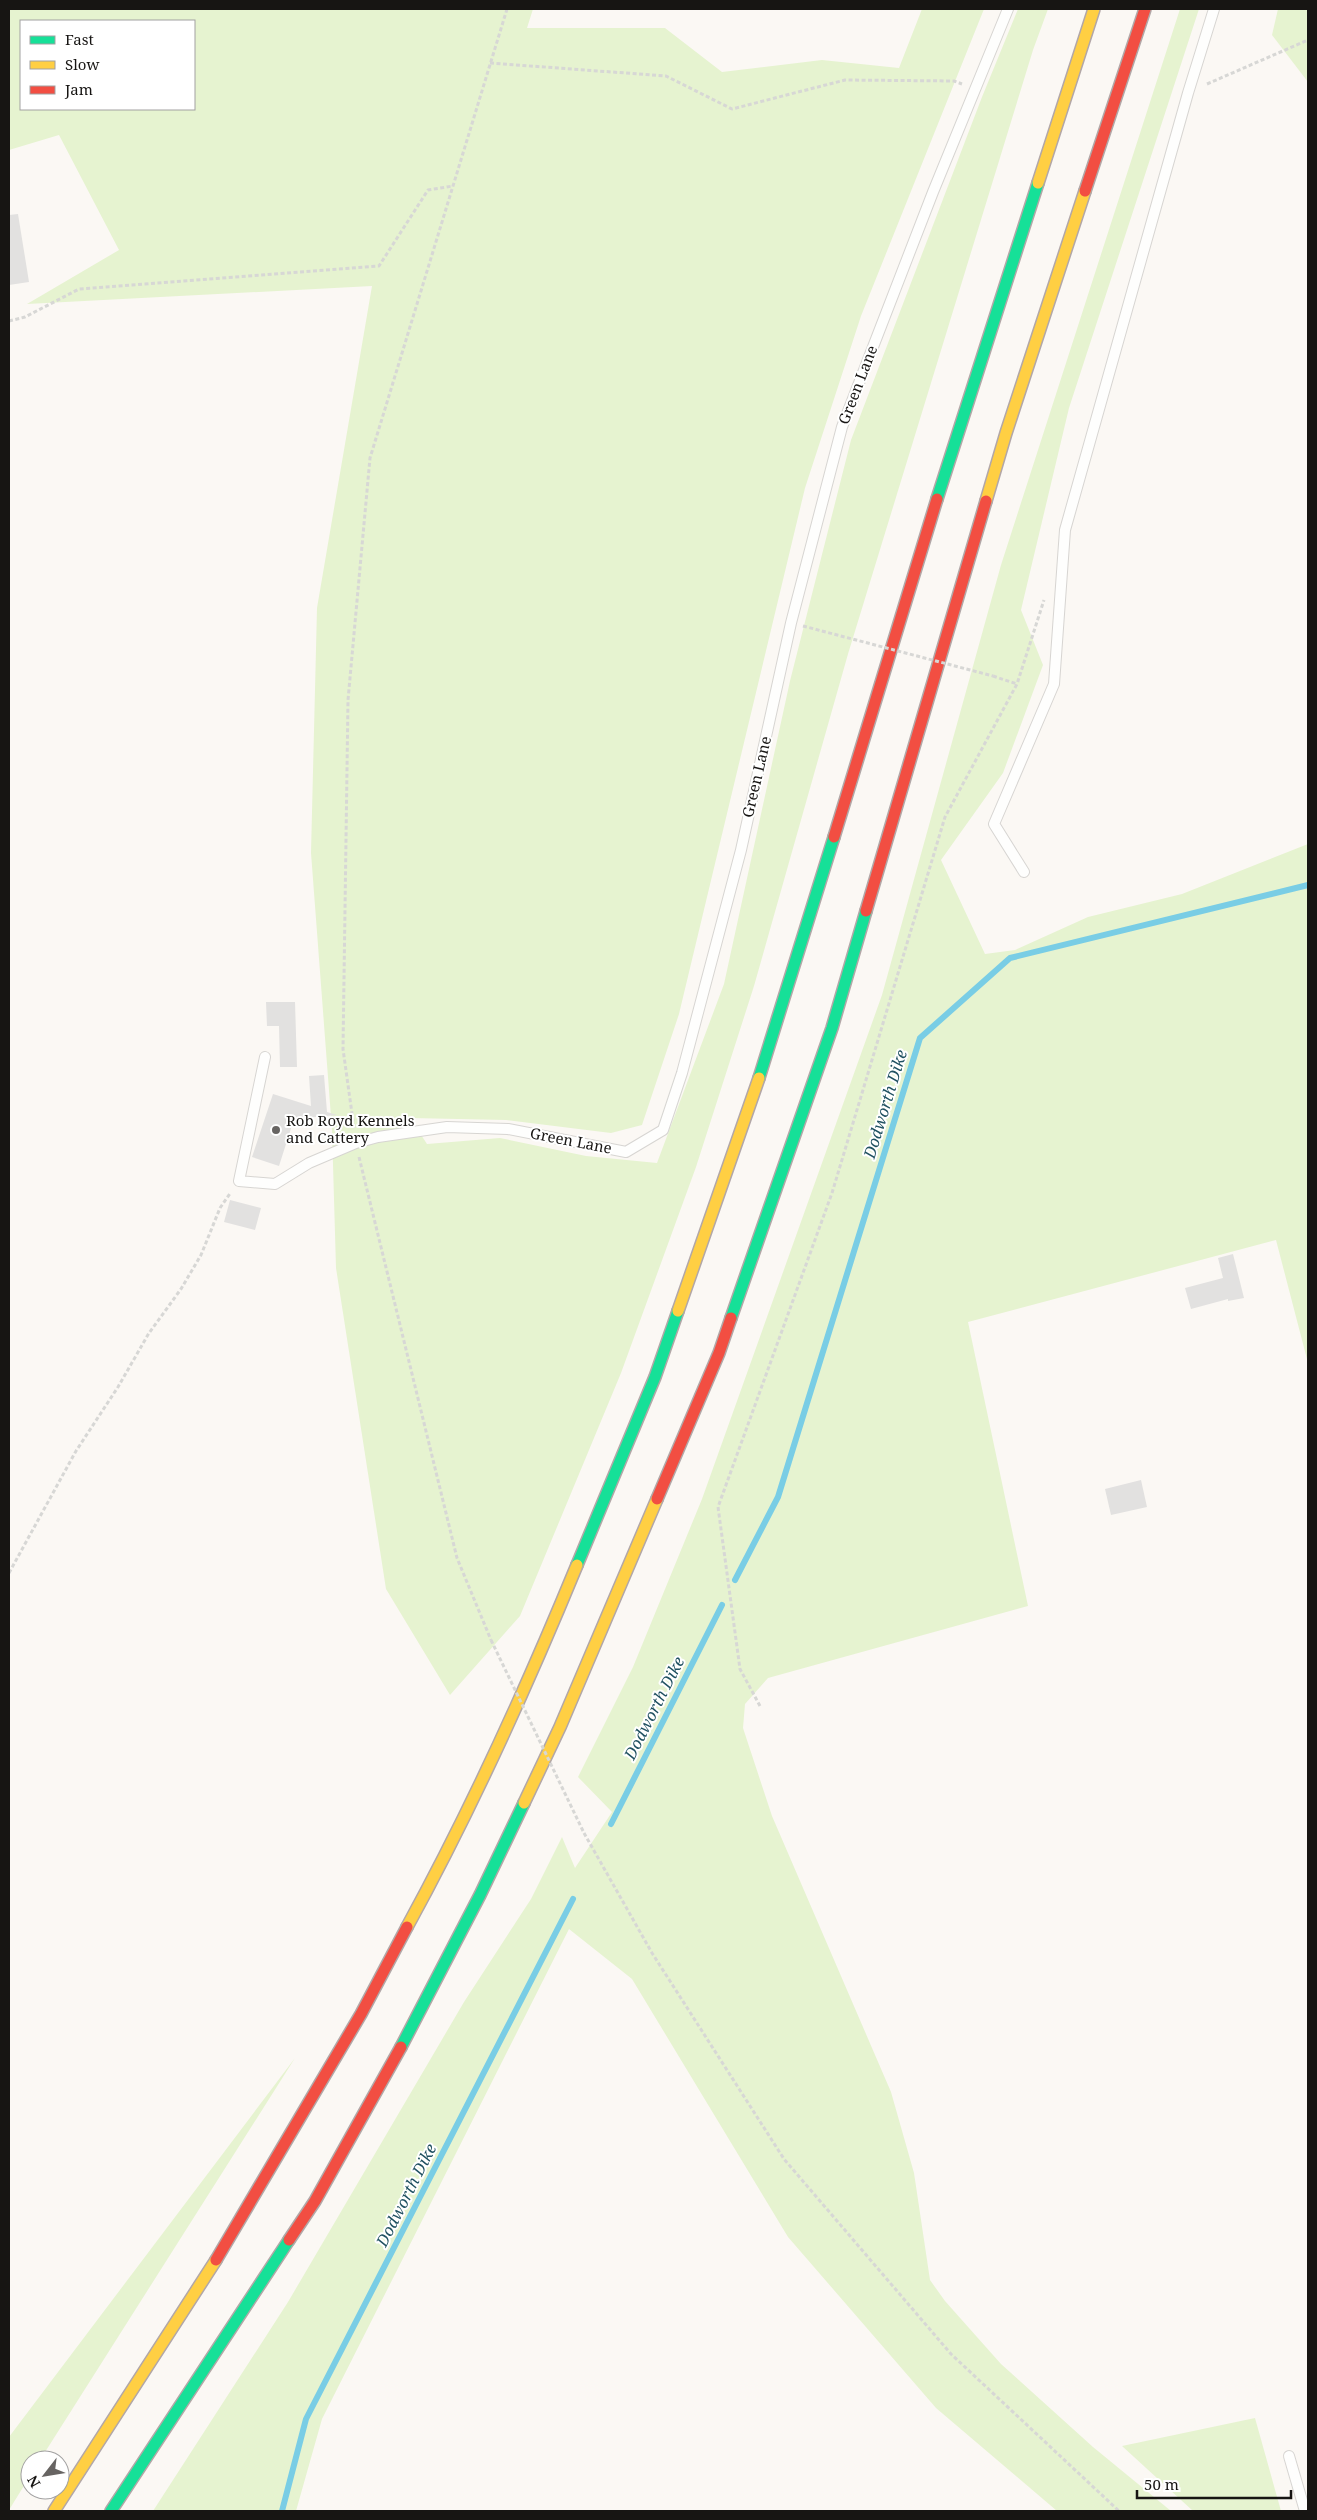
<svg xmlns="http://www.w3.org/2000/svg" width="1317" height="2520" viewBox="0 0 1317 2520" font-family="'Noto Serif',serif">
  <style>
    .green { fill: #e6f3d0; fill-rule: evenodd }
    .lines { fill: none; stroke-linecap: round; stroke-linejoin: round }
    .stream { stroke: #79cde5; stroke-width: 6 }
    .building { fill: #e2e1e0 }
    .lane-casing { stroke: #d7d5d2; stroke-width: 12 }
    .fast-casing { stroke: #b2a7a7; stroke-width: 14 }
    .slow-casing { stroke: #b2a7a7; stroke-width: 14 }
    .jam-casing { stroke: #b2a7a7; stroke-width: 14 }
    .path { stroke: #d7d7d5; stroke-width: 3; stroke-dasharray: 4 2.5; stroke-linecap: butt }
    .lane { stroke: #fefefd; stroke-width: 10 }
    .fast { stroke: #16e098; stroke-width: 11 }
    .slow { stroke: #ffcf43; stroke-width: 11 }
    .jam { stroke: #f24e42; stroke-width: 11 }
    .path-bridge { stroke: #d7d7d5; stroke-width: 3; stroke-dasharray: 4 2.5; stroke-linecap: butt }
    .poi-dot { fill: #676462; stroke: #fff; stroke-width: 2 }
    .labels { text-anchor: middle; stroke-width: 4; stroke-linejoin: round; paint-order: stroke }
    .street-label { font-size: 15px; fill: #171513; stroke: #fff }
    .poi-label { font-size: 15px; fill: #171513; stroke: #fff; text-anchor: start }
    .water-label { font-size: 16px; font-style: italic; fill: #205161; stroke: #fff }
  </style>
  <rect width="100%" height="100%" fill="#fbf8f4"/>
  <g class="green">
    <path d="M9 9H533L527 28H665L722 72 822 60 899 68 922 9H984L861 316 805 488 679 1014 642 1125 611 1133 506 1120 410 1118 427 1144 500 1138 586 1156 657 1163 724 984 790 681 851 440 982 97 1018 9H1048L1033 50 848 654 754 986 696 1167 621 1373 520 1616 450 1695 386 1589 336 1268 332 1130 311 853 317 608 372 286 27 304 119 250 59 135 9 150ZM21 21H194V109H21Z"/>
    <path d="M1180 9H1199L1069 408 1021 610 1043 665 1003 773 941 860 985 954 1015 950 1088 917 1182 894 1308 844V1363L1276 1240 968 1322 1028 1606 768 1678 745 1704 743 1728 772 1816 891 2092 914 2173 930 2280 945 2301 1001 2364 1093 2447 1171 2511H1057L936 2408 788 2237 632 1979 569 1929 322 2419 296 2511H153L288 2302 464 2002 531 1899 562 1837 575 1868 612 1812 578 1777 633 1667 702 1499 882 995 1001 565Z"/>
    <path d="M1278 9H1308V82L1272 35Z"/>
    <path d="M295 2058 40 2460H30V2476L9 2510V2437Z"/>
    <path d="M1255 2418 1281 2511H1193L1122 2446Z"/>
  </g>
  <g class="lines">
    <g class="stream">
      <path d="M735 1580 778 1497 920 1038 1010 958 1308 885"/>
      <path d="M611 1824 722 1605"/>
      <path d="M282 2511 306 2419 573 1899"/>
    </g>
  </g>
  <g class="building">
    <path d="M18 214 29 282 9 285V215Z"/>
    <path d="M266 1002H295L297 1067H280L279 1026H267Z"/>
    <path d="M324 1075 327 1112 337 1115 294 1119 279 1166 252 1157 273 1094 311 1106 309 1076Z"/>
    <path d="M230 1200 261 1208 255 1230 224 1222Z"/>
    <path d="M1233 1254 1244 1298 1228 1301V1299L1191 1309 1185 1288 1223 1278 1218 1258Z"/>
    <path d="M1141 1480 1147 1507 1111 1515 1105 1489Z"/>
  </g>
  <g class="lines">
    <defs>
      <g id="lane">
        <path d="M1024 872 994 824 1054 684 1065 530 1188 93 1214 9"/>
        <path d="M265 1057 239 1181 275 1184 309 1163 356 1143 378 1137 447 1127 508 1129 626 1152 663 1130 682 1073 741 850 791 623 842 427 933 192 1008 9"/>
        <path d="M1289 2456 1305 2511"/>
      </g>
      <g id="fast">
        <path d="M937 499 1038 183"/>
        <path d="M759 1078 834 837"/>
        <path d="M731 1318 832 1028 866 911"/>
        <path d="M577 1565 655 1377 678 1311"/>
        <path d="M401 2047 480 1895 524 1803"/>
        <path d="M111 2511 289 2240"/>
      </g>
      <g id="slow">
        <path d="M1038 183 1094 9"/>
        <path d="M986 501 1006 433 1085 191"/>
        <path d="M678 1311 759 1078"/>
        <path d="M524 1803 560 1727 657 1499"/>
        <path d="M407 1927C471 1810 526 1689 577 1565"/>
        <path d="M54 2511 216 2260"/>
      </g>
      <g id="jam">
        <path d="M1085 191 1145 9"/>
        <path d="M834 837 937 499"/>
        <path d="M866 911 986 501"/>
        <path d="M657 1499 719 1353 731 1318"/>
        <path d="M289 2240 315 2201 401 2047"/>
        <path d="M216 2260 361 2014 407 1927"/>
      </g>
    </defs>
    <use href="#lane" class="lane-casing"/>
    <use href="#fast" class="fast-casing"/>
    <use href="#slow" class="slow-casing"/>
    <use href="#jam" class="jam-casing"/>
    <g class="path">
      <path d="M490 63 666 76 732 109 845 80 954 81 962 84"/>
      <path d="M1207 84 1308 40"/>
      <path d="M9 321 25 317 79 289 379 266 428 190 453 186"/>
      <path d="M993 676 1017 684"/>
      <path d="M354 1128 343 1049 348 700 370 458 507 9"/>
      <path d="M359 1157 457 1558 491 1640"/>
      <path d="M9 1573 76 1451 118 1387 149 1333 181 1289 201 1255 220 1208 231 1192"/>
      <path d="M760 1706 740 1669 718 1507 832 1193 945 817 1017 684 1044 600"/>
      <path d="M584 1833 652 1953 784 2159 951 2354 1119 2511"/>
    </g>
    <use href="#lane" class="lane"/>
    <use href="#fast" class="fast"/>
    <use href="#slow" class="slow"/>
    <use href="#jam" class="jam"/>
    <g class="path-bridge">
      <path d="M803 626 993 676"/>
      <path d="M491 1640 584 1833"/>
    </g>
  </g>
  <circle class="poi-dot" cx="276" cy="1130" r="5"/>
  <g class="labels">
    <g class="street-label">
      <text transform="translate(858 385) rotate(-69)" y="5">Green Lane</text>
      <text transform="translate(757 777) rotate(-77)" y="5">Green Lane</text>
      <text transform="translate(571 1141) rotate(11)" y="5">Green Lane</text>
    </g>
    <g class="poi-label">
      <text x="286" y="1126">Rob Royd Kennels<tspan x="286" dy="17">and Cattery</tspan></text>
    </g>
    <g class="water-label">
      <text transform="translate(885 1104) rotate(-73)" y="6">Dodworth Dike</text>
      <text transform="translate(654 1708) rotate(-63)" y="6">Dodworth Dike</text>
      <text transform="translate(406 2195) rotate(-63)" y="6">Dodworth Dike</text>
    </g>
  </g>
  <rect width="1317" height="2520" fill="none" stroke="#171513" stroke-width="20"/>
  <rect x="20" y="20" width="175" height="90" fill="#ffffff" stroke="#a2a1a1"/>
  <rect x="30" y="36" width="25" height="8" fill="#16e098" stroke="#a2a1a1"/>
  <text x="65" y="45" font-size="15" fill="#171513">Fast</text>
  <rect x="30" y="61" width="25" height="8" fill="#ffcf43" stroke="#a2a1a1"/>
  <text x="65" y="70" font-size="15" fill="#171513">Slow</text>
  <rect x="30" y="86" width="25" height="8" fill="#f24e42" stroke="#a2a1a1"/>
  <text x="65" y="95" font-size="15" fill="#171513">Jam</text>
  <g transform="translate(45 2475) rotate(239)"><circle r="24" fill="#ffffff" stroke="#a2a1a1"/>
  <path d="M0-4L9 19L0 12L-9 19Z" fill="#676462"/>
  <text y="-8" font-size="14" font-weight="bold" text-anchor="middle" fill="#171513">N</text>
  </g>
  <path d="M1137 2490v8h154v-8" fill="none" stroke="#171513" stroke-width="2.5"/>
  <text x="1144" y="2490" font-size="15" fill="#171513" stroke="#ffffff" stroke-width="4" paint-order="stroke">50 m</text>
</svg>
